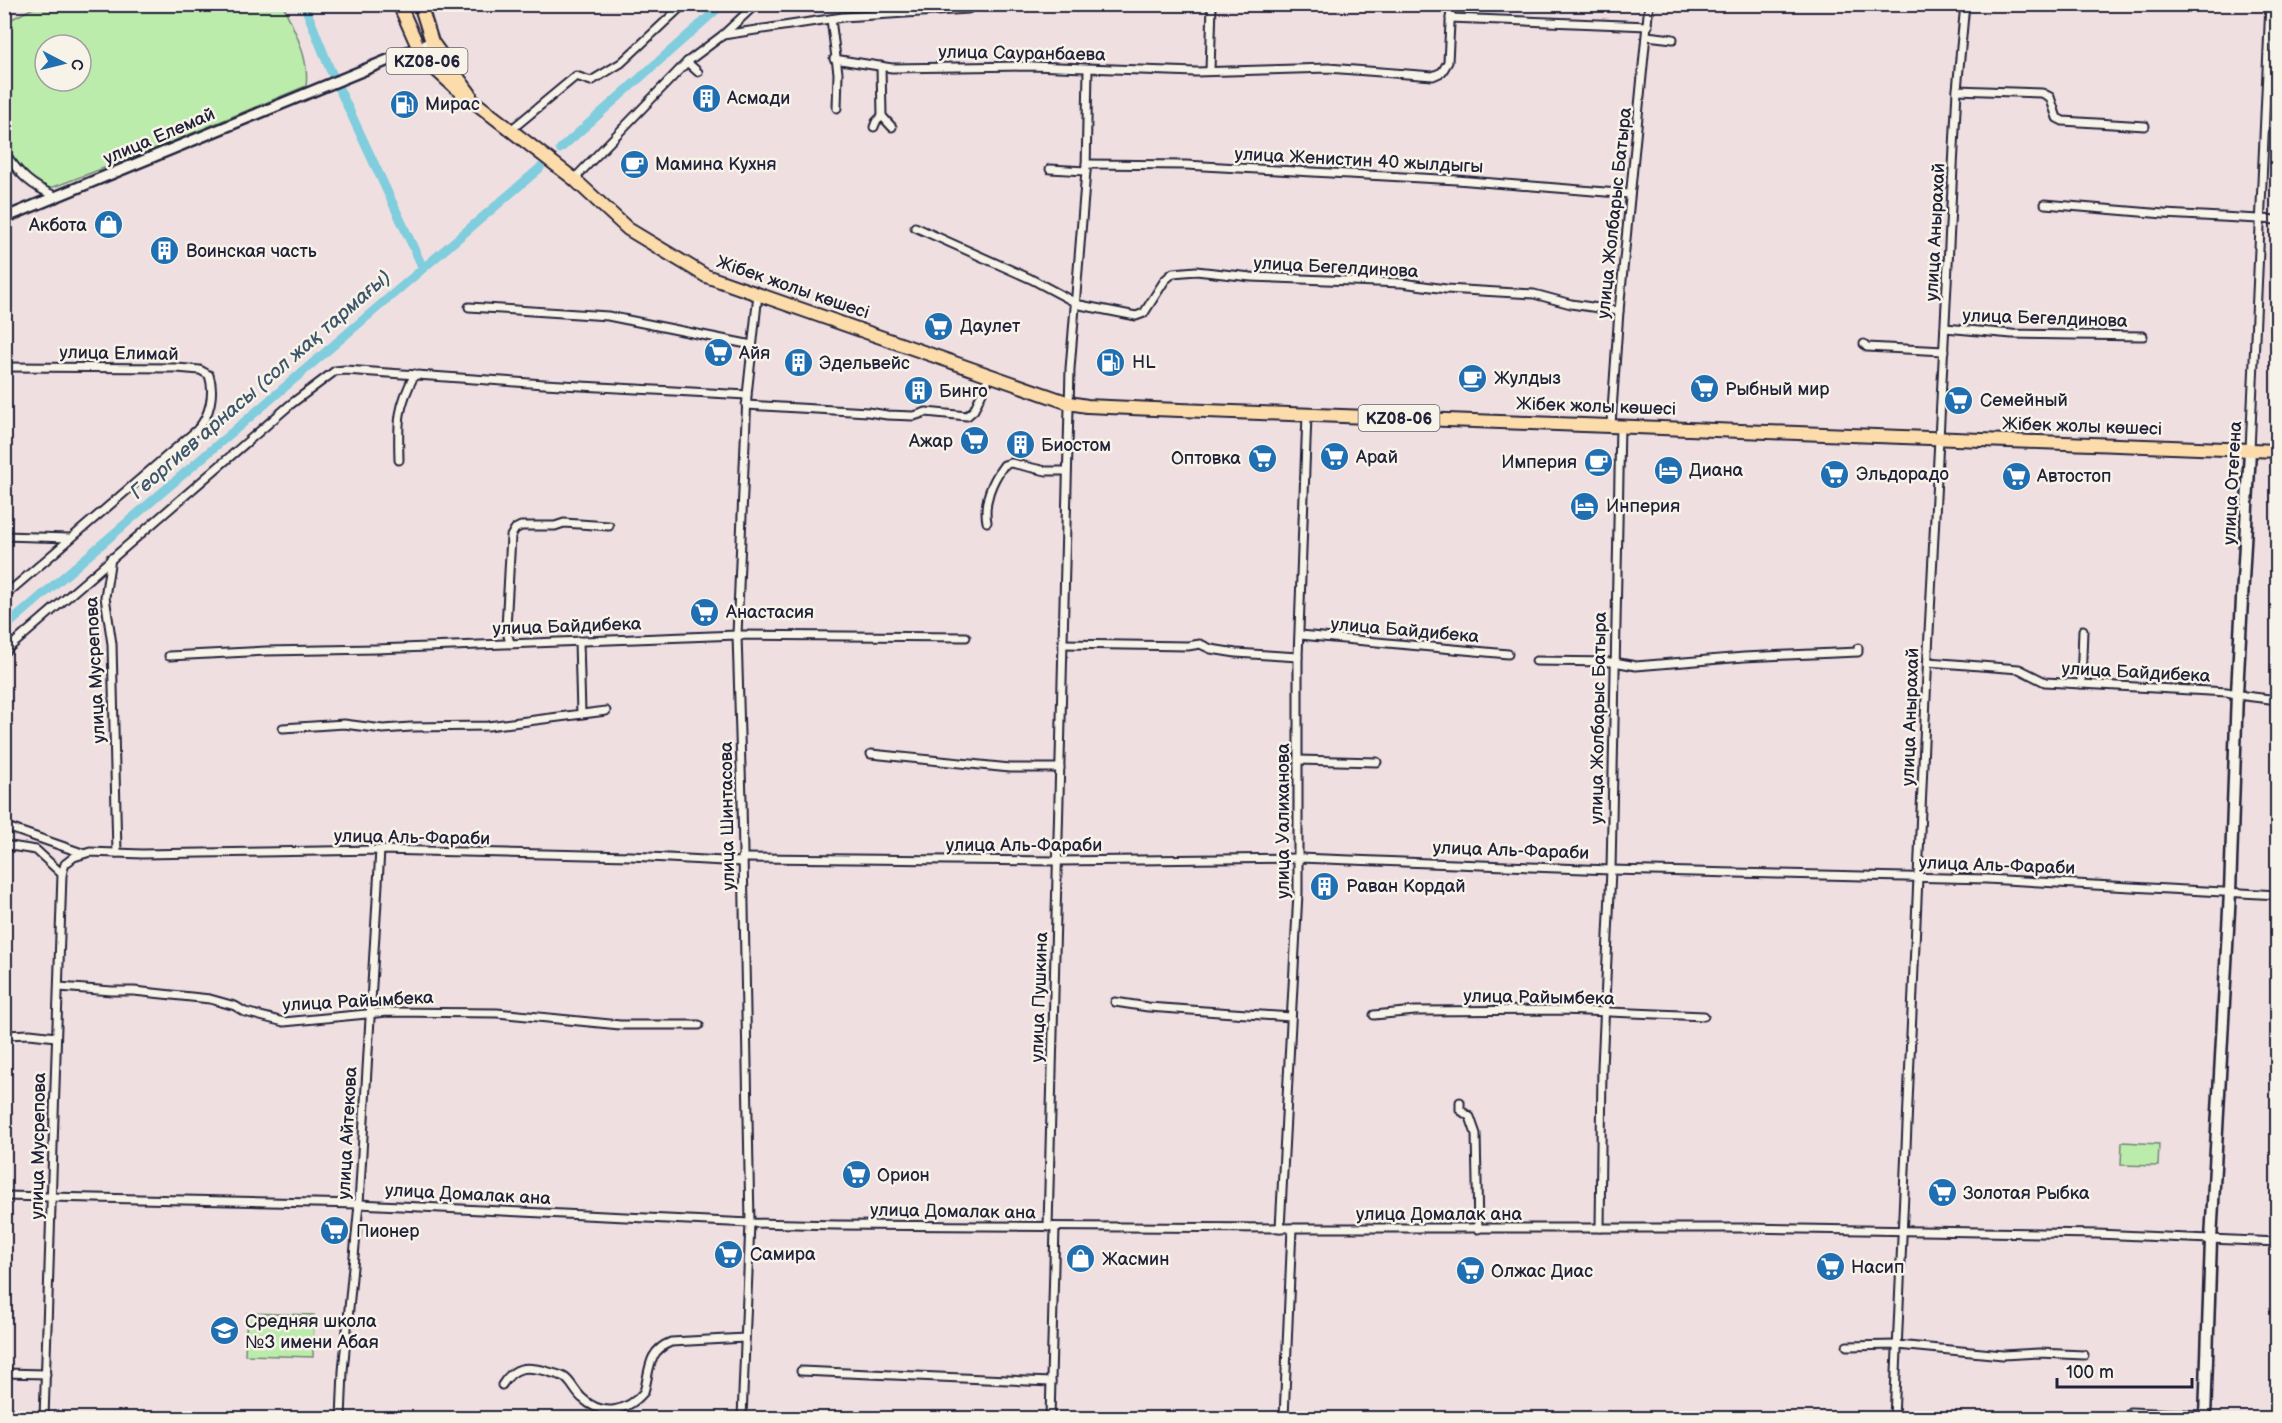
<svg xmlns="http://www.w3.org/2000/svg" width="2282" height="1423" viewBox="0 0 2282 1423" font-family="'Balsamiq Sans',sans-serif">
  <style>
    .green { fill: #bcecac; stroke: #6f8774; stroke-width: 1.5; fill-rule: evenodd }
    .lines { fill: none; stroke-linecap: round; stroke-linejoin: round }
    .canal { stroke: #7fcddd; stroke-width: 9 }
    .minor-casing { stroke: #22223b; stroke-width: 11 }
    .tertiary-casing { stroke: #22223b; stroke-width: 14 }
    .secondary-casing { stroke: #22223b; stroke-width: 15 }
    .trunk-casing { stroke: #22223b; stroke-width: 16 }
    .minor { stroke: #f7f3e8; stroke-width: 7 }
    .tertiary { stroke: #f7f3e8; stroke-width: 9 }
    .secondary { stroke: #f7f3e8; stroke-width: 10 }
    .trunk { stroke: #fddcac; stroke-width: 12 }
    .labels { text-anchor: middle; stroke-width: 5; stroke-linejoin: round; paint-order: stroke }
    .shield { fill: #f7f3e8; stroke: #62616f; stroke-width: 1.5 }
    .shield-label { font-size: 16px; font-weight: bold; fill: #22223b }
    .street-label { font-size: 18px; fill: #22223b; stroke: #f7f3e8 }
    .poi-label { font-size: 18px; fill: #22223b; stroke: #f7f3e8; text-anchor: start }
    .water-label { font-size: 20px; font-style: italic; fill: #3e556c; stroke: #f7f3e8 }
  </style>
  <rect width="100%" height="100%" fill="#f0dfe1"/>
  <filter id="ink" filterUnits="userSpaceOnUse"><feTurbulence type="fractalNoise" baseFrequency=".0167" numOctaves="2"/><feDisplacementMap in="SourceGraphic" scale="12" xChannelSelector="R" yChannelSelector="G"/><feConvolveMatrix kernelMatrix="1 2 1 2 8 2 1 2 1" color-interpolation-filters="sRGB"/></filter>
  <g filter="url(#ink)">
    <g class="green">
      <path d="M39 5H283C294 30 310 58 306 86L152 150 51 188 37 186 5 150 4 23ZM45 45H81V81H45Z"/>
      <path d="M2122 1142 2159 1144 2158 1166 2121 1165Z"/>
      <path d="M247 1313 314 1315 313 1357 245 1355Z"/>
    </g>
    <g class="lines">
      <g class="canal">
        <path d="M304 4 329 67 423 268"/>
        <path d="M560 149 723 4"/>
        <path d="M4 628 540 168"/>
      </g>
      <defs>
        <g id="minor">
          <path d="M1450 18 1648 26"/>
          <path d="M831 19 838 73 837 108"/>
          <path d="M723 35 843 17 968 9"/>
          <path d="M1647 36 1673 39"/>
          <path d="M834 59 892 68 1031 66 1196 72 1328 68 1433 76 1442 72 1448 62 1451 4"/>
          <path d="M687 62 698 72"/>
          <path d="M881 66 882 116 892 127"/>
          <path d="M1210 71 1212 4"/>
          <path d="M2268 75H2278"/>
          <path d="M1957 90 2042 93 2050 97 2057 118 2063 121 2145 126"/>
          <path d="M874 127 876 122 882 116"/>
          <path d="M512 129 576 76 591 81 621 63 684 4"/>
          <path d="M4 152C21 176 30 185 57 197"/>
          <path d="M1086 164 1186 165 1457 180 1630 194"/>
          <path d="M1050 169 1086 171"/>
          <path d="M574 179 687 62 723 35 756 4"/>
          <path d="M2045 204 2164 214 2278 220"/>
          <path d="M915 227 1031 279 1080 305 1136 316 1144 313 1165 280 1173 273 1196 271 1251 277 1402 283 1446 289 1534 294 1571 304 1619 311"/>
          <path d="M469 307 608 316 752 345"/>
          <path d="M1945 328 2012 334 2143 336"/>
          <path d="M1864 344 1867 347 1944 351"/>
          <path d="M4 367 177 368 200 370 209 375C215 393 210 416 197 430L4 596"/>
          <path d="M746 405 868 412 887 415 914 416 926 412 967 416 974 410 990 375"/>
          <path d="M1611 424 1619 311 1649 4"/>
          <path d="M2250 450 2270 4"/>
          <path d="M399 460C398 422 397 408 415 374"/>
          <path d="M987 522C983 502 992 481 1004 465L1011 463 1046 471H1067"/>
          <path d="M4 536 69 538"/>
          <path d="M111 558 105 597 112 644 117 853"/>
          <path d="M1300 635 1508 654"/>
          <path d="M579 641 581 714"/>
          <path d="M510 643 506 628 511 536 515 529 521 526H555L564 523 609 526"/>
          <path d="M1063 644 1188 646 1200 644 1211 649 1236 653 1298 657"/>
          <path d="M4 652 291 404 335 371 345 370 544 384 747 395"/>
          <path d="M169 656 266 651 376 649 737 635 966 637"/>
          <path d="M1536 661 1614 662 1636 666 1744 657 1858 652V648"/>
          <path d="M1928 662 2019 669 2045 682 2227 692 2245 696 2278 700"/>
          <path d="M2081 684 2083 630"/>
          <path d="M283 728 344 724 383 729 411 727 488 726 606 711"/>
          <path d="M871 754 1010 768H1060"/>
          <path d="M1298 760 1377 762"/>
          <path d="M4 826 82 853"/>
          <path d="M4 845 36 850 62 874"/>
          <path d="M742 858 1058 861 1299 858 1611 870 1986 879 2278 895"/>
          <path d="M59 987 112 991H134L210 999 235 1006 245 1012 284 1022 387 1012 497 1013 620 1025H699"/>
          <path d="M1115 1002 1148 1007 1291 1017"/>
          <path d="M1374 1015 1415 1011 1562 1010 1704 1016"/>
          <path d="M4 1035 30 1034 56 1037"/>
          <path d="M1460 1102V1110L1470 1117 1476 1134 1478 1229"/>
          <path d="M4 1196 359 1204 750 1223 836 1225 1292 1228H1745L2097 1234 2278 1242"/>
          <path d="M1048 1227 1070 369 1086 171 1088 70"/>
          <path d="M1280 1228 1298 893V657L1307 415"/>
          <path d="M1600 1228 1602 1068 1611 870 1620 425"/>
          <path d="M1847 1346 1897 1345 2003 1355 2039 1353 2084 1355"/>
          <path d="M801 1371 1051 1382"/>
          <path d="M4 1373 46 1374"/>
          <path d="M502 1385C514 1366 526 1366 546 1371 551 1373 559 1374 564 1377 571 1381 575 1392 582 1398 602 1417 627 1412 644 1392 650 1371 647 1351 671 1342L745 1338"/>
          <path d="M2130 1412 2205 1415"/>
          <path d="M44 1418 62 874 65 864 74 857 90 852 142 854 380 850 631 856 742 862"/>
          <path d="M341 1418 343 1371 359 1204 380 850"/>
          <path d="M742 1418 750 1223 742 801 737 635 747 395 758 294"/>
          <path d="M1050 1418 1055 1227"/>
          <path d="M1284 1418 1292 1228"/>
          <path d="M1894 1418 1928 652 1957 90 1965 4"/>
        </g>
        <path id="tertiary" d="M4 218 432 42"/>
        <path id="secondary" d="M2205 1418 2211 1240 2230 892 2237 693 2250 450"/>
        <g id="trunk">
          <path d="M399 4 423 58 455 87 574 179 628 229 706 276 1069 403 1087 406 1154 409 2278 451"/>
          <path d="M420 4 432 42 470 94"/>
        </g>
      </defs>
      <use href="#minor" class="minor-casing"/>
      <use href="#tertiary" class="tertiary-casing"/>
      <use href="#secondary" class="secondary-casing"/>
      <use href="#trunk" class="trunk-casing"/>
      <use href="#minor" class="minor"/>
      <use href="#tertiary" class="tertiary"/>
      <use href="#secondary" class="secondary"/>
      <use href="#trunk" class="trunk"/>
    </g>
  </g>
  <defs>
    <symbol id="building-disc" viewBox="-11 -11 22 22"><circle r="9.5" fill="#1f6fb2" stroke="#f7f3e8"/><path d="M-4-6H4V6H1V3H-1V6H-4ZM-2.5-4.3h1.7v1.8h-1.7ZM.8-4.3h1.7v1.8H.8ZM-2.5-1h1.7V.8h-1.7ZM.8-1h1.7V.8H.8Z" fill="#fff"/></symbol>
    <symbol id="fuel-disc" viewBox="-11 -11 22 22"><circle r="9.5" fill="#1f6fb2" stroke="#f7f3e8"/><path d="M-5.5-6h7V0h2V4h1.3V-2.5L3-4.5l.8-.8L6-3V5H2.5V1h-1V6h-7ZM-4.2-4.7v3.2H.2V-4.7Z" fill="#fff"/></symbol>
    <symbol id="cafe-disc" viewBox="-11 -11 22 22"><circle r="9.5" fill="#1f6fb2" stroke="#f7f3e8"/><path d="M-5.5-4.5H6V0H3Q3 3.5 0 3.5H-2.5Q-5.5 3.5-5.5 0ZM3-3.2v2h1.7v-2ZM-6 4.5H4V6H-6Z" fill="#fff"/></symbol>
    <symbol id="shop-disc" viewBox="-11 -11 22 22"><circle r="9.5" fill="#1f6fb2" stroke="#f7f3e8"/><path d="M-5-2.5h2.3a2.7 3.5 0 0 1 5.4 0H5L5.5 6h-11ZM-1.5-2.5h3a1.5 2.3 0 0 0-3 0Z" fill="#fff"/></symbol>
    <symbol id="supermarket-disc" viewBox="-11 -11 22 22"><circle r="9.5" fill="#1f6fb2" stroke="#f7f3e8"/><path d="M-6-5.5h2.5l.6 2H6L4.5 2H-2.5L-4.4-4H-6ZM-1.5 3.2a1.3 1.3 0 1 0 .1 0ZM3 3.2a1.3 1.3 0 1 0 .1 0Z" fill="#fff"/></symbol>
    <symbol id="hotel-disc" viewBox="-11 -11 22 22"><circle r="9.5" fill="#1f6fb2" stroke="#f7f3e8"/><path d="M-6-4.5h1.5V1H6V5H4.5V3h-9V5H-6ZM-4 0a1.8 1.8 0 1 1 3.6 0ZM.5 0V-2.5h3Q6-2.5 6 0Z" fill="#fff"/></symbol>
    <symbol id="school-disc" viewBox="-11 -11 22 22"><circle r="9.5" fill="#1f6fb2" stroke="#f7f3e8"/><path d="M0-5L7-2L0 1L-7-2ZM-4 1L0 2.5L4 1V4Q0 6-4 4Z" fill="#fff"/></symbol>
  </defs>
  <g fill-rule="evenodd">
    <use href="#building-disc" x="690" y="82" width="33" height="33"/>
    <use href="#fuel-disc" x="388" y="88" width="33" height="33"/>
    <use href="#cafe-disc" x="618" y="148" width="33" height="33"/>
    <use href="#shop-disc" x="92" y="208" width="33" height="33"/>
    <use href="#building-disc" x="148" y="234" width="33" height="33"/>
    <use href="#supermarket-disc" x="922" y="310" width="33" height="33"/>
    <use href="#supermarket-disc" x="702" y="336" width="33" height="33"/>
    <use href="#fuel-disc" x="1094" y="346" width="33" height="33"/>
    <use href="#building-disc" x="782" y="346" width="33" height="33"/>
    <use href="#cafe-disc" x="1456" y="362" width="33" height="33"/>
    <use href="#supermarket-disc" x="1688" y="372" width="33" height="33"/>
    <use href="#building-disc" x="902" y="374" width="33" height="33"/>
    <use href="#supermarket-disc" x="1942" y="384" width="33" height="33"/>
    <use href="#supermarket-disc" x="958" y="424" width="33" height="33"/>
    <use href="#building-disc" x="1004" y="428" width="33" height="33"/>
    <use href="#supermarket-disc" x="1318" y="440" width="33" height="33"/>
    <use href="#supermarket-disc" x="1246" y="442" width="33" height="33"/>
    <use href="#cafe-disc" x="1582" y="446" width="33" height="33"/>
    <use href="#hotel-disc" x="1652" y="454" width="33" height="33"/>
    <use href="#supermarket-disc" x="1818" y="458" width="33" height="33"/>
    <use href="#supermarket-disc" x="2000" y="460" width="33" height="33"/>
    <use href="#hotel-disc" x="1568" y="490" width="33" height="33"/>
    <use href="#supermarket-disc" x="688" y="596" width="33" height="33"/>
    <use href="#building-disc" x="1308" y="870" width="33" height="33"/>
    <use href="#supermarket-disc" x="840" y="1158" width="33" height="33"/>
    <use href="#supermarket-disc" x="1926" y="1176" width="33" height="33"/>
    <use href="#supermarket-disc" x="318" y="1214" width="33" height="33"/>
    <use href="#supermarket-disc" x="712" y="1238" width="33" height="33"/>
    <use href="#shop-disc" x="1064" y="1242" width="33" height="33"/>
    <use href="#supermarket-disc" x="1814" y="1250" width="33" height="33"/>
    <use href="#supermarket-disc" x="1454" y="1254" width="33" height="33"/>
    <use href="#school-disc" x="208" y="1314" width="33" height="33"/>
  </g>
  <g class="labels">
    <g class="shield">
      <rect x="386.5" y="48" width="81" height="26" rx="4.5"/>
      <rect x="1358.5" y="405" width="81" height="26" rx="4.5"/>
    </g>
    <g class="shield-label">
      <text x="427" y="67">KZ08-06</text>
      <text x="1399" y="424">KZ08-06</text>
    </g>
    <g class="street-label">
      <text transform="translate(1022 53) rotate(1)" y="6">улица Сауранбаева</text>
      <text transform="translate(159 136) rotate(-23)" y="6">улица Елемай</text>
      <text transform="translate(1359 160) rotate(3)" y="6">улица Женистин 40 жылдыгы</text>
      <text transform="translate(1614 213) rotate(-84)" y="6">улица Жолбарыс Батыра</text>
      <text transform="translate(1935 232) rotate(-87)" y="6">улица Анырахай</text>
      <text transform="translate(1336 267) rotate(3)" y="6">улица Бегелдинова</text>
      <text transform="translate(793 287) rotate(19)" y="6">Жібек жолы көшесі</text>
      <text transform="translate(2045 318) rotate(2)" y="6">улица Бегелдинова</text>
      <text transform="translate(119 353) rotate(1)" y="6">улица Елимай</text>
      <text transform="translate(1596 406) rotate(2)" y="6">Жібек жолы көшесі</text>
      <text transform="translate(2082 426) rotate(2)" y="6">Жібек жолы көшесі</text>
      <text transform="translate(2232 483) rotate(-87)" y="6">улица Отегена</text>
      <text transform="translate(567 626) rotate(-2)" y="6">улица Байдибека</text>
      <text transform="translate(1405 630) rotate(5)" y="6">улица Байдибека</text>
      <text transform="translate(95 670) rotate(-93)" y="6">улица Мусрепова</text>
      <text transform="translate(2136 672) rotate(3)" y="6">улица Байдибека</text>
      <text transform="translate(1910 717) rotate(-88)" y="6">улица Анырахай</text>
      <text transform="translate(1598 718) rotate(-89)" y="6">улица Жолбарыс Батыра</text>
      <text transform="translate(727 816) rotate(-91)" y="6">улица Шинтасова</text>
      <text transform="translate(1283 821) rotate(-90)" y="6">улица Уалиханова</text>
      <text transform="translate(412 837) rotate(1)" y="6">улица Аль-Фараби</text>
      <text x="1024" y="851">улица Аль-Фараби</text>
      <text transform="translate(1511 850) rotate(2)" y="6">улица Аль-Фараби</text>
      <text transform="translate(1997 865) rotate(2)" y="6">улица Аль-Фараби</text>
      <text transform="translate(1039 997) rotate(-88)" y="6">улица Пушкина</text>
      <text transform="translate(1539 997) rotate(1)" y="6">улица Райымбека</text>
      <text transform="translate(358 1001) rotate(-3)" y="6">улица Райымбека</text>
      <text transform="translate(347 1133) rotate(-87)" y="6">улица Айтекова</text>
      <text transform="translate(38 1146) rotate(-89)" y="6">улица Мусрепова</text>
      <text transform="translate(468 1194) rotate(3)" y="6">улица Домалак ана</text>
      <text transform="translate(953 1211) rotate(1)" y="6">улица Домалак ана</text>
      <text x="1439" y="1220">улица Домалак ана</text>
    </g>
    <g class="poi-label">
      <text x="727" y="104">Асмади</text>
      <text x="425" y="110">Мирас</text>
      <text x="655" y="170">Мамина Кухня</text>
      <text x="87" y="231" text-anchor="end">Акбота</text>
      <text x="186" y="257">Воинская часть</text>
      <text x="960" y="332">Даулет</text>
      <text x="739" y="359">Айя</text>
      <text x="1132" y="368">HL</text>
      <text x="819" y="369">Эдельвейс</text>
      <text x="1494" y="384">Жулдыз</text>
      <text x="1725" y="395">Рыбный мир</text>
      <text x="939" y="397">Бинго</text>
      <text x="1980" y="406">Семейный</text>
      <text x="953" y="447" text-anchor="end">Ажар</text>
      <text x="1041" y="451">Биостом</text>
      <text x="1356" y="463">Арай</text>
      <text x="1241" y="464" text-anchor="end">Оптовка</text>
      <text x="1577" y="468" text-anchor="end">Империя</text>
      <text x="1689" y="476">Диана</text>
      <text x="1856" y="480">Эльдорадо</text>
      <text x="2037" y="482">Автостоп</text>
      <text x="1606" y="512">Инперия</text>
      <text x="726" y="618">Анастасия</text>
      <text x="1346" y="892">Раван Кордай</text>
      <text x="877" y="1181">Орион</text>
      <text x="1963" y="1199">Золотая Рыбка</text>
      <text x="356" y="1237">Пионер</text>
      <text x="750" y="1260">Самира</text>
      <text x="1102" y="1265">Жасмин</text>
      <text x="1851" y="1273">Насип</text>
      <text x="1491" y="1277">Олжас Диас</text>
      <text x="245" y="1327">Средняя школа<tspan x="245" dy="21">№3 имени Абая</tspan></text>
    </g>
    <g class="water-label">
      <text transform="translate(260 384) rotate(-41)" y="7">Георгиев арнасы (сол жақ тармағы)</text>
    </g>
  </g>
  <rect width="2282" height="1423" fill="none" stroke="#f7f3e8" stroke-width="24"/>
  <rect x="12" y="12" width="2258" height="1399" fill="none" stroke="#22223b" stroke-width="2" filter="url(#ink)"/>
  <g transform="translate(63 63) rotate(97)"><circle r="28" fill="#f7f3e8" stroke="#a29fa3" stroke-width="1.5"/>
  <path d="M0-4.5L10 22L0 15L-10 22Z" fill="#1f6fb2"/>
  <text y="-9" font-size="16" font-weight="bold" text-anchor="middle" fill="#22223b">С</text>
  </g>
  <path d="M2057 1378v9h135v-9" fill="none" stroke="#22223b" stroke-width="3"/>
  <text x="2066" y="1378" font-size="18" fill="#22223b" stroke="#f7f3e8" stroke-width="4.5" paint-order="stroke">100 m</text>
</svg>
